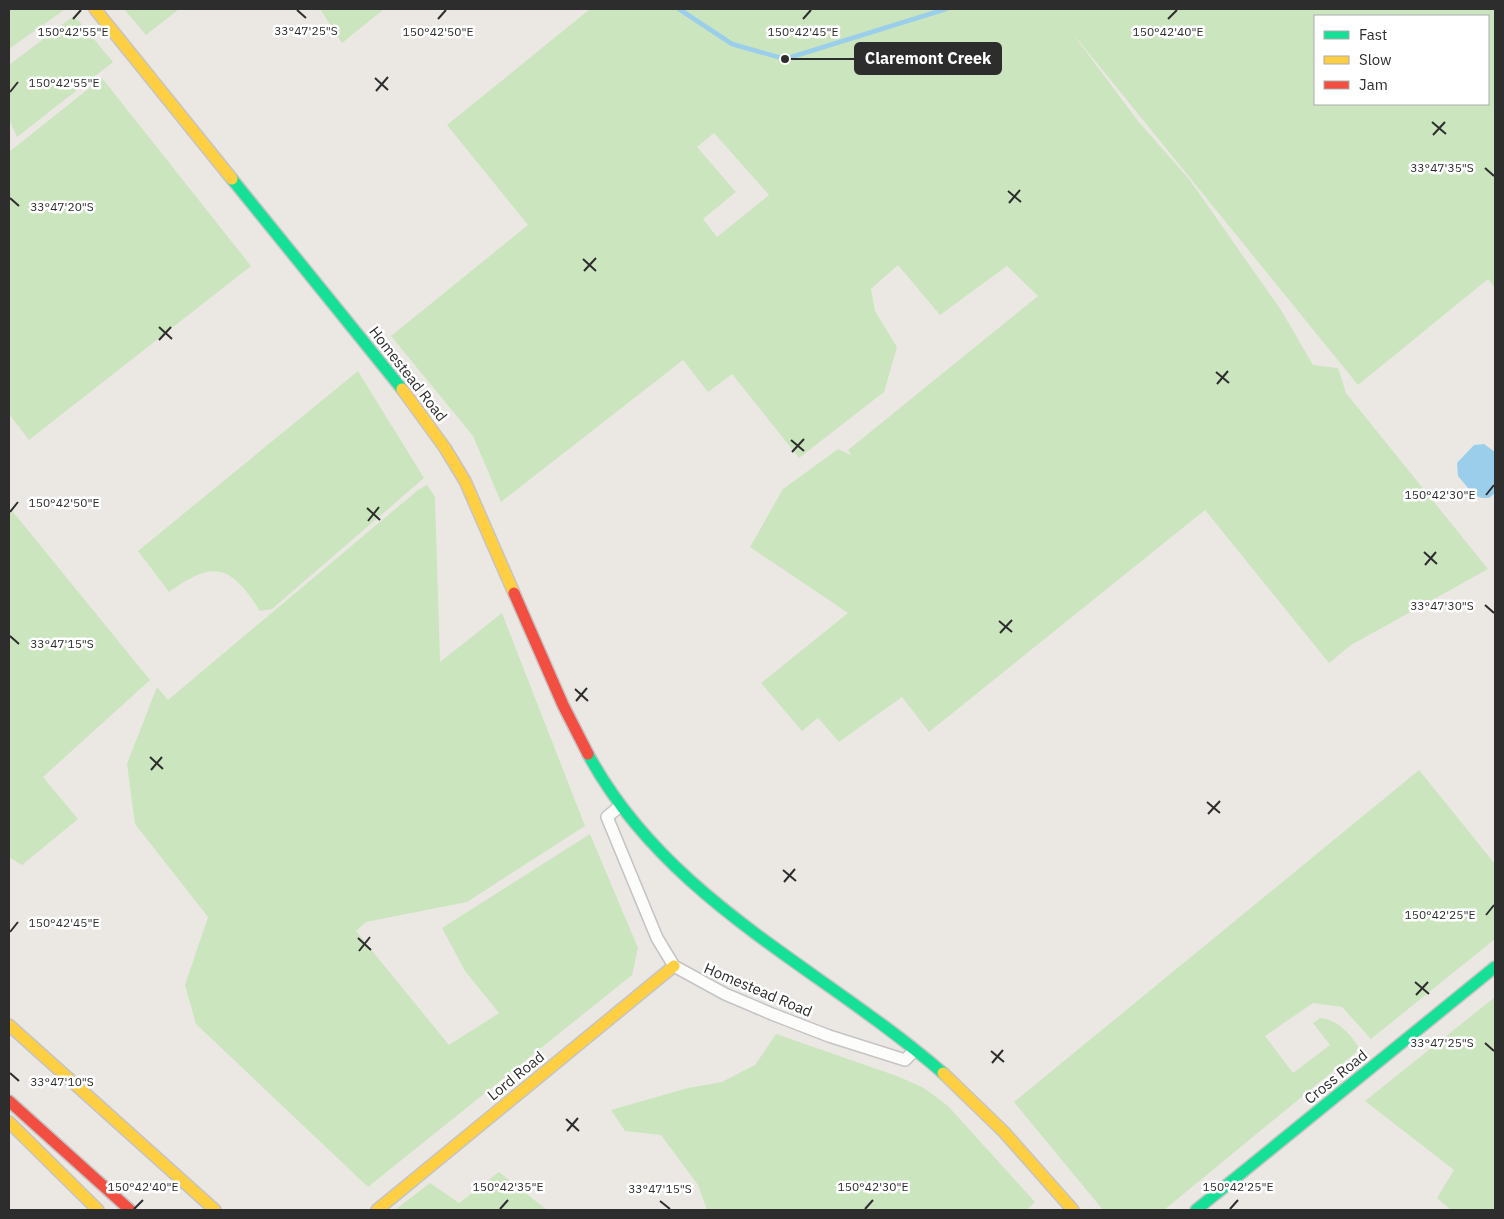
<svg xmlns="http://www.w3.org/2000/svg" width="1504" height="1219" viewBox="0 0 1504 1219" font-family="'IBM Plex Sans',sans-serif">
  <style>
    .green { fill: #cbe5be; fill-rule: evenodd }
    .water { fill: #9aceea }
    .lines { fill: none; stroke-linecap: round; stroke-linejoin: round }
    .stream { stroke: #9aceea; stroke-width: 4.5 }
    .street-casing { stroke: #c5c4c4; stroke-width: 14 }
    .fast-casing { stroke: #c5c4c4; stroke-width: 14 }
    .slow-casing { stroke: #c5c4c4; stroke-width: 14 }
    .jam-casing { stroke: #c5c4c4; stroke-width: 14 }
    .street { stroke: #fcfcfb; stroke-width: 11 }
    .fast { stroke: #16e098; stroke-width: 11 }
    .slow { stroke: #ffcf43; stroke-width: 11 }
    .jam { stroke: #f24e42; stroke-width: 11 }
    .ticks { fill: none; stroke: #2d2d2d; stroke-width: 2 }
    .labels { text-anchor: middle; stroke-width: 5; stroke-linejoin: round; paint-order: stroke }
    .street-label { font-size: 15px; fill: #2d2d2d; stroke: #fff }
    .ticks-label { font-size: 12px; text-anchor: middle; fill: #2d2d2d; stroke: #fff; stroke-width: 5; stroke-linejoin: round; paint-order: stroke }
    .leader { fill: none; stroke: #2d2d2d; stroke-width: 2 }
    .callout-dot { fill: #2d2d2d; stroke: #fff; stroke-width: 2 }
    .callout { fill: #2d2d2d; stroke: #2d2d2d; stroke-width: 2 }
    .callout-label { font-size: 16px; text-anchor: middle; font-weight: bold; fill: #fff }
  </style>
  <rect width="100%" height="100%" fill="#ebe8e4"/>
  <g class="green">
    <path d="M9 9H64V10L9 49Z"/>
    <path d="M124 9H179L146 35Z"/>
    <path d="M320 9H384L342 43Z"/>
    <path d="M590 9H1495V288L1488 279 1358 385 1070 30 1138 121 1189 179 1281 310 1313 365 1338 368 1346 393 1488 569 1351 645 1329 663 1205 510 929 732 902 697 839 742 818 718 802 731 761 683 848 613 750 547 783 489 838 449 851 455 848 450 1038 296 1007 266 940 315 898 265 871 289 875 311 897 347 884 392 799 458 732 374 708 392 683 360 501 502 473 436 391 336 528 225 447 125ZM1488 16V104H1315V16ZM714 133 769 195 717 237 703 219 736 192 697 147Z"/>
    <path d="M71 18 78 20 113 62 17 137 9 119V65Z"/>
    <path d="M102 78 251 266 29 440 9 414V152Z"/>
    <path d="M358 371 424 478 272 609 260 611C231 565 214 559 169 592L138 551Z"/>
    <path d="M427 485 435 497 440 662 502 613 585 826 467 902 366 922 356 931 449 1045 499 1013 465 971 442 928 590 834 638 948 632 975 368 1187 196 1024 185 985 208 917 135 824 127 764 157 687 168 700 418 490Z"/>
    <path d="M9 507 150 680 43 777 78 819 22 865 9 857Z"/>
    <path d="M1419 770 1495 864V939L1371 1039 1342 1007 1313 1003 1265 1036 1293 1073 1330 1045 1313 1023 1320 1018C1339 1020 1350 1034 1360 1049L1164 1210H1103L1014 1102Z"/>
    <path d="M1495 997V1210H1451L1437 1198 1454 1170 1365 1101Z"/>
    <path d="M776 1034 897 1076 924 1088 948 1106 1035 1202 1027 1210H707L698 1185 661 1135 625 1131 611 1110 688 1088 722 1082 755 1065Z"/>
    <path d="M499 1172 547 1210H395L430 1183 459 1203Z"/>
  </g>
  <path class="water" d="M1484 444 1495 452V493L1489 498H1482L1474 495 1458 476 1457 463 1474 445Z"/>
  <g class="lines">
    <path class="stream" d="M679 9 732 44 785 59 946 9"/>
    <defs>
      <path id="street" d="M620 806 607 817 657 938 674 966 725 994 772 1014 829 1036 905 1060 915 1050"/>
      <g id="fast">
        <path d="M232 179 402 389"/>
        <path d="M588 754C667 901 822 968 943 1073"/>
        <path d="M1196 1210 1495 967"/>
      </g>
      <g id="slow">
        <path d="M95 9 232 179"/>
        <path d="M402 389 445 448 465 481 514 593"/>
        <path d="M9 1025 215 1210"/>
        <path d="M943 1073 1004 1132 1073 1210"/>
        <path d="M9 1122 98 1210"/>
        <path d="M377 1210 674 966"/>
      </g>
      <g id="jam">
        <path d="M514 593 563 705 588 754"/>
        <path d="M9 1101 130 1210"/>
      </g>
    </defs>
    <use href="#street" class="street-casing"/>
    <use href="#fast" class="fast-casing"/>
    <use href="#slow" class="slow-casing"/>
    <use href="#jam" class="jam-casing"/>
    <use href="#street" class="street"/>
    <use href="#fast" class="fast"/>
    <use href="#slow" class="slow"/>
    <use href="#jam" class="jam"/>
  </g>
  <path class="ticks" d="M297 10 306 18M73 19 81 10M438 19 446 10M803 19 811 10M1168 19 1177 10M375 78 388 90M376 91 388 77M10 92 18 82M1432 122 1446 134M1433 135 1445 122M1485 168 1494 176M1008 191 1021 202M10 198 19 206M1009 203 1020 190M583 259 596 271M584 271 596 258M159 327 172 339M159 340 171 327M1216 372 1229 383M1217 384 1228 371M791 440 804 451M792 452 804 439M1486 495 1494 485M367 508 380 520M10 512 18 502M368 521 379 507M1424 552 1437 564M1425 565 1436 552M1485 605 1494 613M999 621 1012 632M1000 633 1012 620M10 636 19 644M575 689 588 701M576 701 587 688M150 757 163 769M151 770 162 757M1207 802 1220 813M1208 814 1220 801M783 870 796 881M784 882 795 869M1486 915 1494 905M10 932 18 922M358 938 371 950M359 951 370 937M1415 982 1429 994M1416 995 1428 982M1485 1043 1494 1051M991 1051 1004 1062M992 1063 1003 1050M10 1073 19 1081M566 1119 579 1131M567 1131 578 1118M660 1201 670 1209M134 1209 143 1200M500 1209 508 1200M865 1209 873 1200M1230 1209 1238 1200"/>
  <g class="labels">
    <g class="street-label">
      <text transform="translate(408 374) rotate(52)" y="5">Homestead Road</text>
      <text transform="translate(758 990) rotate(23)" y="5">Homestead Road</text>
      <text transform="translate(516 1076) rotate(-39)" y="5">Lord Road</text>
      <text transform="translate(1336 1077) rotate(-39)" y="5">Cross Road</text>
    </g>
  </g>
  <g class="ticks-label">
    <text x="306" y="35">33°47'25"S</text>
    <text x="73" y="36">150°42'55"E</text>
    <text x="438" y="36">150°42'50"E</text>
    <text x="803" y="36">150°42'45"E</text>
    <text x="1168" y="36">150°42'40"E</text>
    <text x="64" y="87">150°42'55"E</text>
    <text x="1442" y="172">33°47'35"S</text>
    <text x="62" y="211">33°47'20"S</text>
    <text x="1440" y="499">150°42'30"E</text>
    <text x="64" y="507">150°42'50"E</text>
    <text x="1442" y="610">33°47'30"S</text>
    <text x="62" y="648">33°47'15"S</text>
    <text x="1440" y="919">150°42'25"E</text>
    <text x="64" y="927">150°42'45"E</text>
    <text x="1442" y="1047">33°47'25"S</text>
    <text x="62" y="1086">33°47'10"S</text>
    <text x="143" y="1191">150°42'40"E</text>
    <text x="508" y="1191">150°42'35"E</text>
    <text x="873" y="1191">150°42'30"E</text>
    <text x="1238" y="1191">150°42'25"E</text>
    <text x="660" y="1193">33°47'15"S</text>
  </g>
  <path class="leader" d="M785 59L855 59"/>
  <circle class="callout-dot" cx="785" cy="59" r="5"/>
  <rect class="callout" x="855" y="43" width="146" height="31" rx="5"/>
  <g class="callout-label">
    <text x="928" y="64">Claremont Creek</text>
  </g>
  <rect width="1504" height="1219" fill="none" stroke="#2d2d2d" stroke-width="20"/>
  <rect x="1314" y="15" width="175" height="90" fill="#ffffff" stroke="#ababab"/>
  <rect x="1324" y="31" width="25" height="8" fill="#16e098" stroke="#ababab"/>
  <text x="1359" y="40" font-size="15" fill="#2d2d2d">Fast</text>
  <rect x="1324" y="56" width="25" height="8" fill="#ffcf43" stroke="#ababab"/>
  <text x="1359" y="65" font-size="15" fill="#2d2d2d">Slow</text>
  <rect x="1324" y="81" width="25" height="8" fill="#f24e42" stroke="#ababab"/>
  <text x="1359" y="90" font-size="15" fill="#2d2d2d">Jam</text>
</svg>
